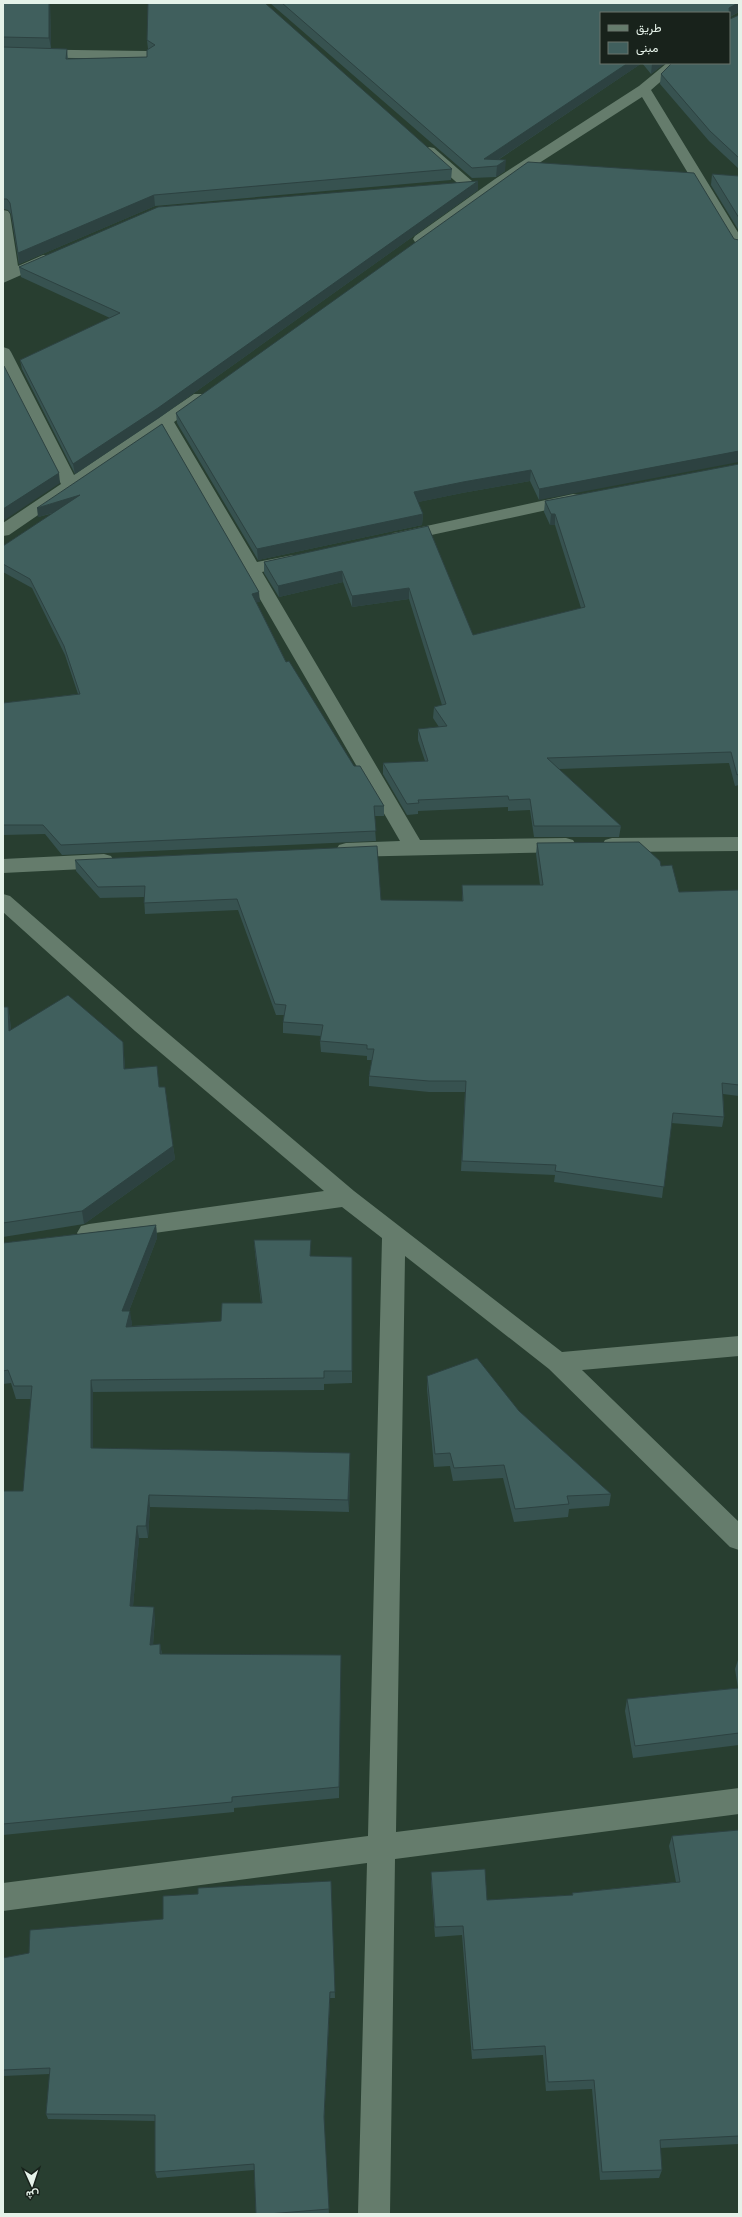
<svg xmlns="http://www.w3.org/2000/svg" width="742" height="2217" viewBox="0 0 742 2217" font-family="Mulish,Vazirmatn,sans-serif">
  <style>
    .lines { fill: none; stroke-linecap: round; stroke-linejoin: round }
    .minor { fill: #657c6c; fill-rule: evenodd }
    .wall { fill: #375250 }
    .shaded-wall { fill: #2d4241 }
    .building { fill: #405f5d; stroke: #2d4241 }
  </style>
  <rect width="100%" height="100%" fill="#283e30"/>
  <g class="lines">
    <g class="minor">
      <path d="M3 49 147 51 154 55 147 59 3 57Z"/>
      <path d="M667 63H682L651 90 739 234V250L734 249 732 246 642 97 505 185 425 242H415L413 239 415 236 495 179 639 86Z"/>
      <path d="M429 147 434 148 472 181 474 184 472 187H462L424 154 422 151Z"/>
      <path d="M3 210 8 211 10 214 18 266 43 255H53L56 258 53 261 3 283Z"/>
      <path d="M3 347 9 349 11 352 74 475 194 394H206L208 397 206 400 174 422 257 562 293 555 299 556 302 560 299 564 262 572 420 840 566 838 573 840 576 845 573 850 566 852 346 857 339 855 336 850 339 845 346 843 400 841 162 430 9 535 3 536V523L61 484 3 368Z"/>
      <path d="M573 494 579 495 582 499 579 503 399 542 393 541 390 537 393 533 399 532Z"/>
      <path d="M739 837V851L612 852 605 850 602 845 605 840 612 838Z"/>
      <path d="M104 854 111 856 114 861 111 866 104 868 3 873V859Z"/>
      <path d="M3 894 10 896 151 1019 354 1191 562 1352 739 1336V1356L582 1370 739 1522V1550L730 1547 549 1369 405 1256 396 1832 739 1788V1814L395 1859 390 2214H358L367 1863 3 1911V1883L368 1836 382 1238 342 1207 89 1242 81 1240 77 1233 81 1226 89 1224 324 1191 135 1031 3 912Z"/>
    </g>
  </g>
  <g class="wall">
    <path d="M3 3H50L51 48H30L67 49 68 59 147 57 148 49 147 40 452 169 451 180 155 206 19 264 11 214 8 210 3 209Z"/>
    <path d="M270 3H739V12L730 17V19L739 15V169L709 141 660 84 661 74 729 13 601 63H665L651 74 642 63 498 160 505 171 496 177 472 178Z"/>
    <path d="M712 174 739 176V231L711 185Z"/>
    <path d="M478 190 159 418 75 474 22 369 20 360 110 318 21 277 19 267Z"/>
    <path d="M734 239 539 500 530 481 462 493 418 502 423 514 422 525 258 560 177 423 176 413Z"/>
    <path d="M162 424 260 602H256L286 662 354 766 384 806V816H374L376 841 62 855 45 834 3 835V703L78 694 65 655 32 588 3 572V546L54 513 38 517Z"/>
    <path d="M739 464V785L735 786 729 763 559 769 621 826 619 837H534L530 810 508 811V807L418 811V814L407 815 383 774V763L425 761 418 740V729L439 727 433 718 434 707 442 705 409 599 352 607 343 582 279 597 264 573V562L428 526 473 635 581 608 555 525H550L544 512 545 501Z"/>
    <path d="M537 843 661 866 679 892 739 890V1096L723 1094 724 1117 722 1127 671 1123 662 1198 554 1182 555 1175 461 1171 465 1092H429L369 1086V1076L372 1060H367V1056L321 1052 320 1041 321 1036 283 1033V1022L284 1015H276L238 910 145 914 144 897 100 898 76 871 75 860 381 900 462 901V885H540L536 854Z"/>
    <path d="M3 1007H8L10 1020 11 1030 124 1055 125 1069 160 1087 173 1146 175 1159 84 1224 3 1237Z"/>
    <path d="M156 1225 157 1238 129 1311 132 1324 131 1326 221 1321 261 1303 255 1253 254 1240 311 1256 352 1257V1383L324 1384V1390L93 1392V1448L350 1465 349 1512 150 1507 148 1538H139L133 1606 155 1618 153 1645 160 1644 162 1654 341 1655 339 1798 234 1808V1812L3 1835V1491H23L31 1399H16L11 1383 3 1384V1243Z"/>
    <path d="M427 1376 519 1411 611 1494 609 1506 569 1509 568 1517 514 1522 503 1478 453 1481 450 1466 434 1467 427 1389Z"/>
    <path d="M739 1657V1745L633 1758 625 1711 627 1699 738 1688 735 1669Z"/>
    <path d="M739 1830V2144L660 2148 662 2170 659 2178 600 2180 592 2089 546 2091 543 2055 472 2059 462 1935 435 1937 431 1882V1872L487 1900 572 1895V1893L676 1882 669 1846 672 1836Z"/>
    <path d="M331 1881 335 1998H330L324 2123 329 2214H256L254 2170 157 2178 155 2172V2121L48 2119 46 2114 50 2074 3 2076V1958L29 1953 163 1919 198 1894Z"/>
  </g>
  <g class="shaded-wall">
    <path d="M49 3H50L51 48 49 38Z"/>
    <path d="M738 3H739V12L729 17V8Z"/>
    <path d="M628 63H642L487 167 484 159Z"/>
    <path d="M653 63H665L651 74 652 64Z"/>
    <path d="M506 160 505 171 496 177 497 166Z"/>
    <path d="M478 181V190L159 418 75 474 73 464Z"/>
    <path d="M154 195 155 206 19 264 18 253Z"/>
    <path d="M739 451V462L539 500V489Z"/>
    <path d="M531 470 530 481 462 493 414 503V492L463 482Z"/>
    <path d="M59 473 60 483 3 521V509Z"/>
    <path d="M80 495 81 505 38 517 37 508Z"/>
    <path d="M423 514 422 525 258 560 257 549Z"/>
    <path d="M551 514H555V525H550Z"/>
    <path d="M342 571 343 582 279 597 278 586Z"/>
    <path d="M409 588V599L352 607V596Z"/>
    <path d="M259 592 260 602 253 603 252 594Z"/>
    <path d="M8 1007 10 1020 12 1044 9 1031Z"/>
    <path d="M123 1042 124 1055 126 1082 124 1069Z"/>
    <path d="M173 1146 175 1159 84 1224 82 1211Z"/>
    <path d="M156 1225 157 1238 124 1324 122 1311Z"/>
    <path d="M130 1311 132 1324 128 1339 126 1327Z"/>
    <path d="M91 1380 93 1392V1460L91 1448Z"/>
    <path d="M350 1453V1465L349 1512 348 1500Z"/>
    <path d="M149 1495 150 1507 148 1538 146 1526Z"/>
    <path d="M137 1526 139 1538 132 1618 130 1606Z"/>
    <path d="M154 1607 155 1618 152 1656 150 1645Z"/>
    <path d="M160 1644 162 1656 160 1654Z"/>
    <path d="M341 1655V1667L339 1798V1787Z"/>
    <path d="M330 1992V1998L324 2123 329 2214 324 2117Z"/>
  </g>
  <g class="building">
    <path d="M3 3H49V38L3 37Z"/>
    <path d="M148 3H265L452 169 154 195 18 253 10 203 7 199H3V47L67 49 66 59 147 57V50L155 45 147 40Z"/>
    <path d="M282 3H738L729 8 730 19 739 15V158L710 131 661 74 672 63H729V13H601V63H628L484 159 506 160 497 166 472 168Z"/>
    <path d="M528 162 694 173 734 239 739 240V451L539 489 531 470 463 482 414 492 423 514 257 549 176 413Z"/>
    <path d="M712 174 739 176V218Z"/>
    <path d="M478 181 158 408 73 464 20 360 120 313 19 267 158 207Z"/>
    <path d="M4 366 59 473 3 509V367Z"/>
    <path d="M162 424 259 592 252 594 286 662 289 661 354 766H360L384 806H374L376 831 61 845 43 825H3V703L80 694 64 646 30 579 3 564V546L80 495 37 508Z"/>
    <path d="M739 464V774L737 775 731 752 547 758 621 826H534L530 799 509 800 508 796 418 800 419 803 407 804 383 763 428 761 418 729 447 726 434 707 446 704 409 588 352 596 342 571 278 586 264 562 428 526 473 635 585 607 555 514H551L545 501Z"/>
    <path d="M639 842 660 861 661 866 672 865 679 892 739 890V1085L722 1083 724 1117 673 1113 664 1187 555 1171 556 1165 462 1161 466 1081H429L369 1076 374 1049H367V1045L320 1041 323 1025 283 1022 286 1005 275 1004 237 899 144 903 145 886 98 887 75 860 377 846 381 900 463 901 462 885H543L537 843Z"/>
    <path d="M68 995 123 1042 124 1069 157 1066 159 1087H165L173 1146 82 1211 3 1223V1007H8L9 1031Z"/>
    <path d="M156 1225 122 1311H130L126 1327 221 1321 222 1303H262L254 1240H311L310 1256 352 1257V1371H324V1378L91 1380V1448L350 1453 348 1500 149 1495 146 1526H137L130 1606 154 1607 150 1645 160 1644V1654L341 1655 339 1787 232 1797V1802L3 1824V1491H23L32 1386H14L8 1370 3 1371V1243Z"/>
    <path d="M477 1358 519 1411 611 1494 567 1496 569 1504 515 1509 504 1465 454 1468 450 1453 435 1454 427 1376Z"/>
    <path d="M739 1688V1733L635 1746 627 1699Z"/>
    <path d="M739 1830V2136L660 2140 662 2170 602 2172 594 2080 548 2082 545 2046 473 2050 463 1926 435 1927 431 1872 485 1869 487 1900 573 1895 572 1893 680 1882 672 1836Z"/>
    <path d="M331 1881 335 1992H330L324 2117 329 2209 268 2214H256L254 2164 155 2172V2115L46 2114 50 2068 3 2070V1958L29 1953 30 1930 163 1919V1896L198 1894V1888Z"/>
  </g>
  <rect width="742" height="2217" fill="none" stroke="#e5f2e9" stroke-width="8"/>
  <rect x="600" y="12" width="130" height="52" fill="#18221b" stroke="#6a756d"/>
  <rect x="608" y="25" width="20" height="6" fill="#657c6c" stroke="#6a756d"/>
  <text x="636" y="32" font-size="12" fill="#e5f2e9">طريق</text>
  <rect x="608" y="42" width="20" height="12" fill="#405f5d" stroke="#6a756d"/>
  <text x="636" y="52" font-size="12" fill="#e5f2e9">مبنى</text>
  <g transform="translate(32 2185) rotate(177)" stroke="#18221b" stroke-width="3" paint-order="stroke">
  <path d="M0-3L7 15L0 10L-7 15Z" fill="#e5f2e9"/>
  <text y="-6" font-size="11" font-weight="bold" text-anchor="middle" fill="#e5f2e9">ش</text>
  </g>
</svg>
